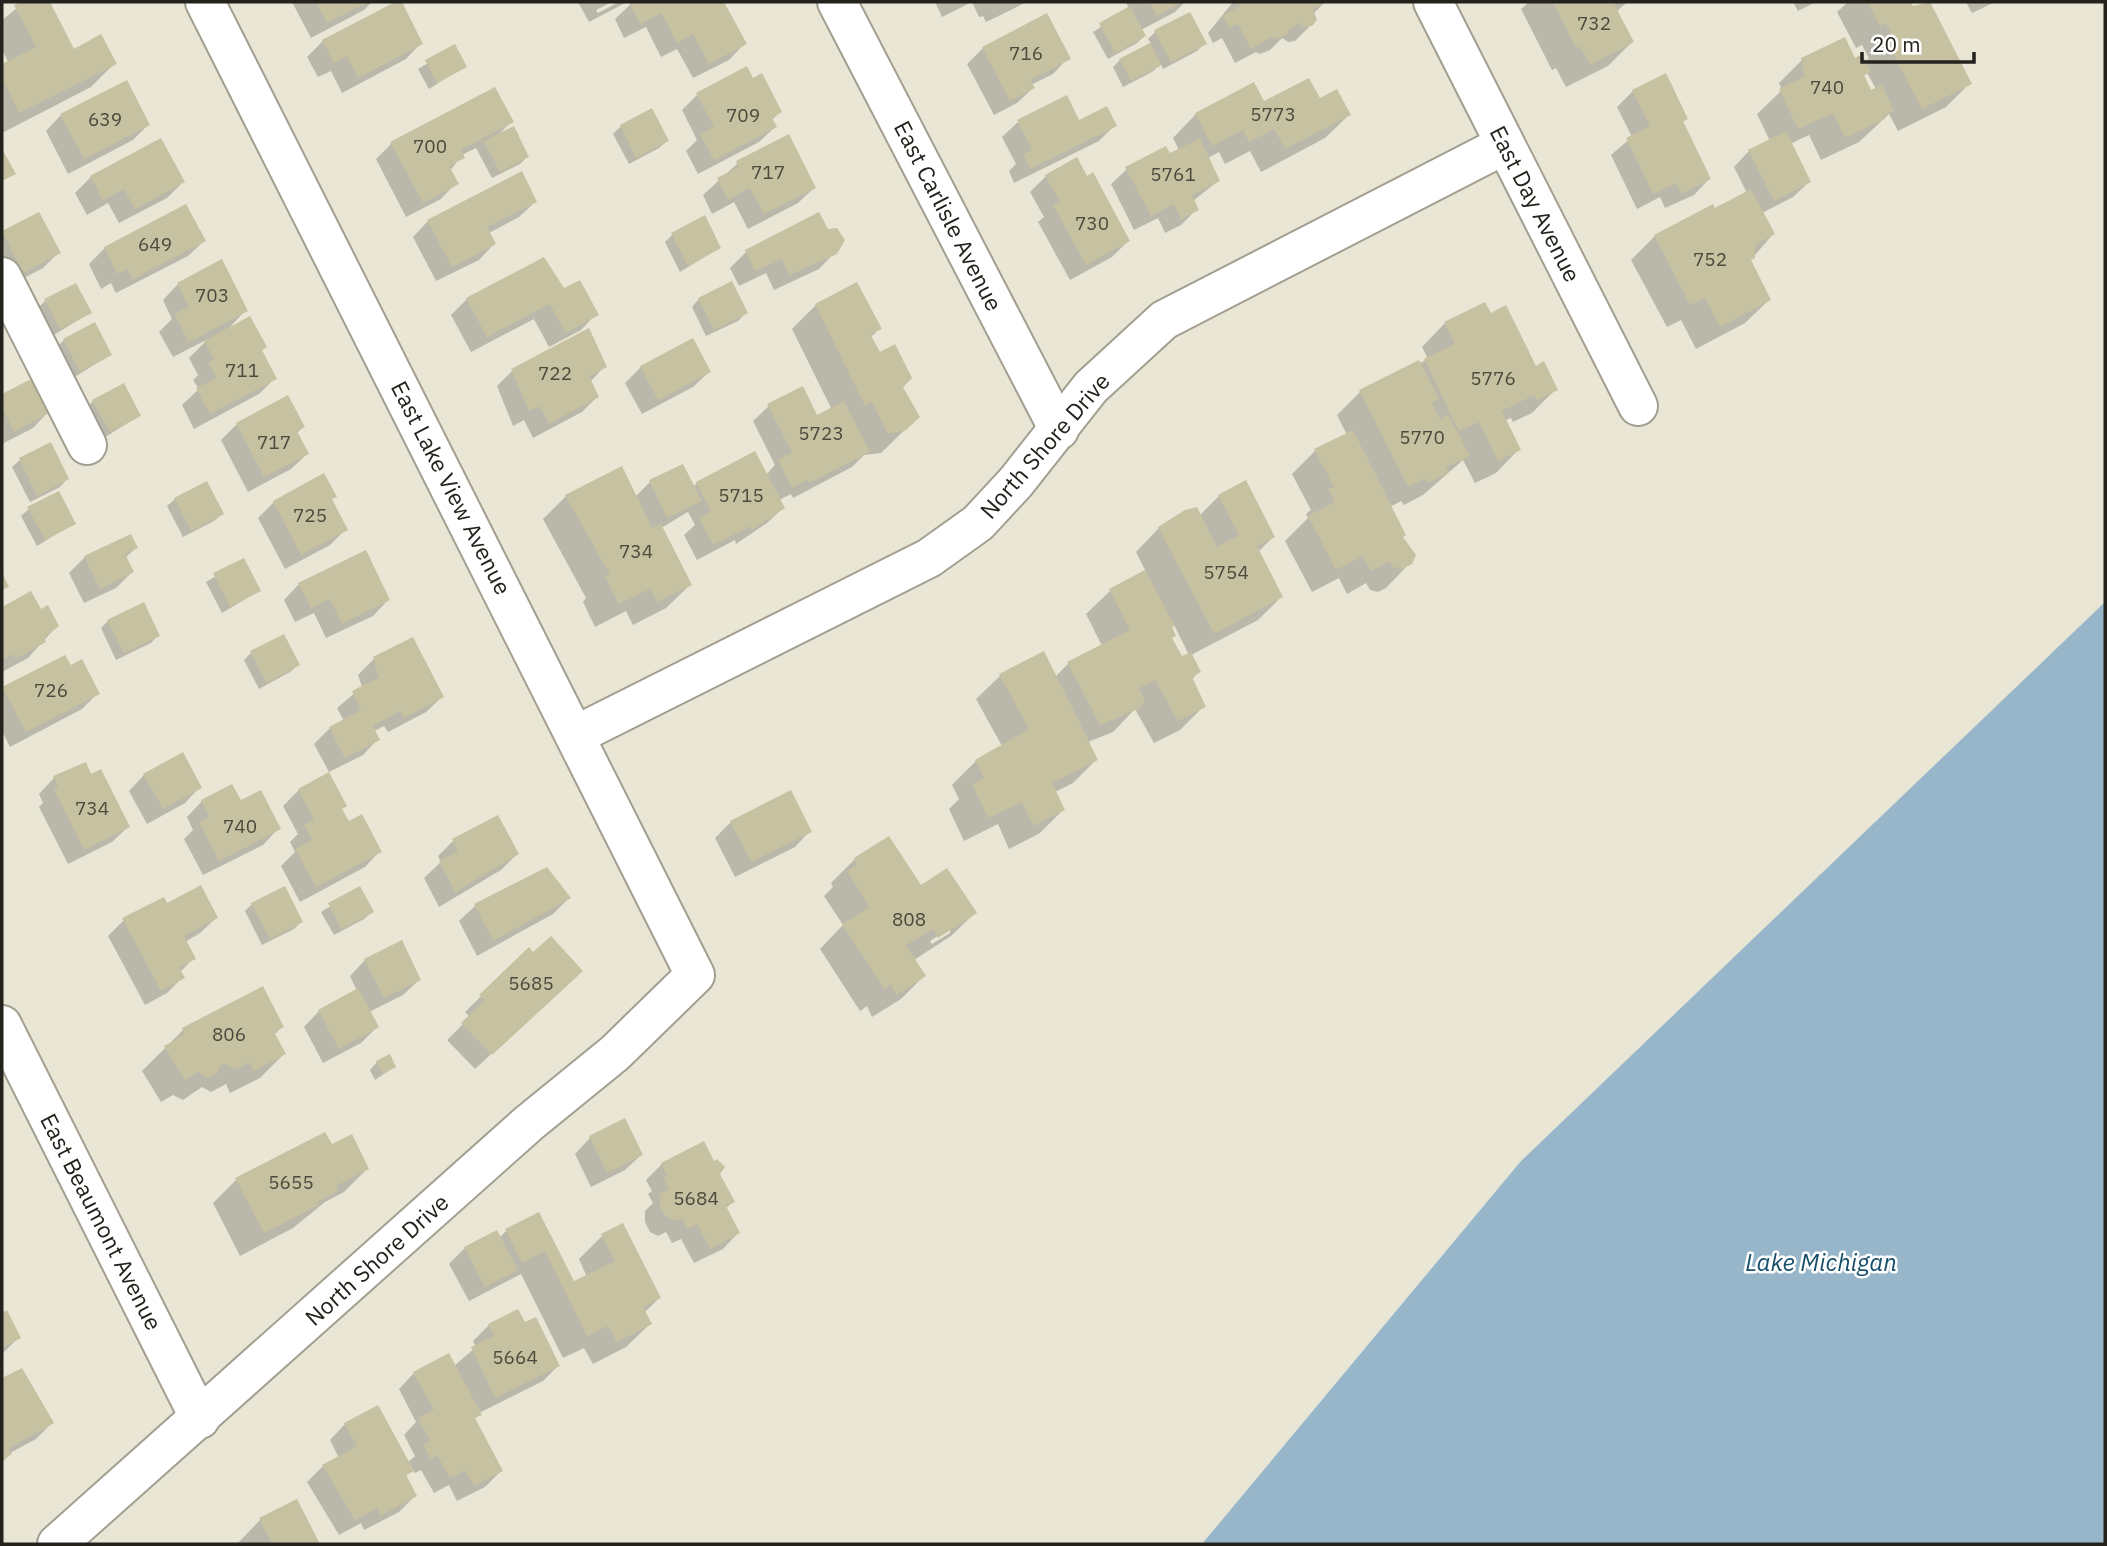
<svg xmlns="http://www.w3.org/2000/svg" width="2107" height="1546" viewBox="0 0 2107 1546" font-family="'IBM Plex Sans',sans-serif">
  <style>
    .water { fill: #97b6ca }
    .shadow { fill: #0003; fill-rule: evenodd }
    .building { fill: #c6c1a0 }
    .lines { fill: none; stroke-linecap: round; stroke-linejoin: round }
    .minor-casing { stroke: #a29f90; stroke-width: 42 }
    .minor { stroke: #fff; stroke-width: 38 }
    .labels { text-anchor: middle; stroke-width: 5; stroke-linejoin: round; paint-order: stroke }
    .number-label { font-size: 19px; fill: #4c4a3d }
    .street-label { font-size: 23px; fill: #23221c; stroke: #fff }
    .water-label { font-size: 24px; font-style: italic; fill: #174f6b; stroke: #fff }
  </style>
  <rect width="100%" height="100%" fill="#e9e6d5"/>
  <path class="water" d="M2105 602V1544H1202L1521 1161Z"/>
  <g class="shadow">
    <path d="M25 2H48L73 51 115 63 91 87 2 133V66L8 62 2 49V20Z"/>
    <path d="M292 2H372L364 10 311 38Z"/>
    <path d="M400 2 421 43 406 59 342 93 331 71 318 77 307 57 323 41Z"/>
    <path d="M578 2H612L596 10 598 13 619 2H627L589 22Z"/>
    <path d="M633 2H722L744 44 729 60 693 78 677 49 661 57 646 27 624 38 615 19Z"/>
    <path d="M935 2H1027L986 22 983 16 979 17 972 2 942 17Z"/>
    <path d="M1126 2H1185L1175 12 1141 30 1144 36 1137 43 1108 59 1093 32 1129 9Z"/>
    <path d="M1233 2H1325L1313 14 1311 25 1295 41 1288 42 1282 38 1270 50 1260 54 1256 52 1235 63 1222 38 1213 43 1208 33Z"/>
    <path d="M1529 2H1627L1616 12 1632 42 1608 66 1566 87 1556 68 1552 70 1521 9Z"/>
    <path d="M1793 2H1816L1798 11Z"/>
    <path d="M1848 2H1908L1912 9 1928 2 1970 83 1946 107 1898 131 1889 114 1859 142 1821 160 1809 135 1790 144 1809 182 1793 197 1762 213 1773 234 1750 261 1769 300 1745 323 1696 349 1681 320 1667 327 1631 260 1655 236 1747 193 1734 167 1749 151 1770 141 1757 114 1782 90 1779 83 1802 60 1865 62 1869 58 1862 45 1856 48 1837 12ZM1867 73 1876 89 1871 92 1863 77Z"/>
    <path d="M1966 2H1995L1972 13Z"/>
    <path d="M1155 32 1204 44 1197 51 1163 69 1161 64 1152 72 1123 87 1113 67 1120 60 1151 44 1148 39Z"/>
    <path d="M455 47 465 66 429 89 418 69Z"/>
    <path d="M983 48 1068 58 1053 74 1031 85 1033 88 1017 103 994 115 967 64Z"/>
    <path d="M1665 76 1686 119 1682 123 1709 179 1694 195 1665 208 1660 197 1637 209 1611 155 1632 137 1617 107 1633 91Z"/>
    <path d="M752 81 780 112 772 120 775 127 759 142 698 174 686 151 697 140 682 110 698 94Z"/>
    <path d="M1319 101 1349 115 1325 138 1261 172 1250 151 1225 164 1219 152 1208 158 1218 181 1193 201 1197 209 1181 225 1165 233 1158 218 1134 230 1111 184 1127 169 1179 150 1173 138 1196 114 1264 103Z"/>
    <path d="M61 115 148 125 133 140 68 174 46 131Z"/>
    <path d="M511 122 498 135 527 157 520 164 492 178 476 148 462 155 450 171 456 183 441 199 406 217 376 159 391 144Z"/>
    <path d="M1018 122H1078L1115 125 1099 141 1014 183 1009 171 1016 164 1002 137Z"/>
    <path d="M621 126 667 141 659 148 629 164 613 134Z"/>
    <path d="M738 163 814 188 798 203 748 229 734 202 712 214 703 195Z"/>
    <path d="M1046 176 1128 241 1112 257 1070 280 1038 222 1044 217 1030 192Z"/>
    <path d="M91 177 183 182 167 198 119 223 108 203 87 215 75 193Z"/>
    <path d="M535 202 519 217 489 233 494 244 479 260 436 281 413 237 428 221Z"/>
    <path d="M39 214 58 253 43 268 7 287 2 278V233Z"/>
    <path d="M818 214 827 231 836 230 843 244 819 269 774 290 766 273 739 286 730 268 746 252Z"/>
    <path d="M672 235 719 248 680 272 665 242Z"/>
    <path d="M204 241 188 256 116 293 111 283 101 289 89 264 105 248Z"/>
    <path d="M178 284 246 310 228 329 275 378 259 394 194 429 182 405 199 389 193 380 198 375 189 358 208 339 173 357 159 332 172 319 163 300Z"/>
    <path d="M564 290 596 314 581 330 549 347 534 319 471 352 451 315 467 299Z"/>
    <path d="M699 299 746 313 738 321 706 336 692 307Z"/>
    <path d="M45 301 90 313 52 336 38 308Z"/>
    <path d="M816 305 880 328 870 338 918 417 881 453 864 455 852 467 793 498 791 494 779 500 783 508 767 523 736 544 735 540 697 560 684 535 695 525 688 512 661 528 690 585 666 608 633 625 626 611 595 627 583 602 586 598 543 519 566 496 635 497 650 482 682 466 693 487 697 483 766 475 775 465 753 421 769 406 817 417 832 410 792 329Z"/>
    <path d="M1445 323 1535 368 1556 389 1532 413 1513 422 1511 418 1505 420 1519 449 1496 473 1475 483 1463 460 1423 495 1404 505 1401 501 1390 507 1410 563 1386 588 1378 592 1370 590 1366 583 1347 594 1339 578 1312 592 1285 541 1308 518 1306 514 1311 510 1292 474 1315 451 1347 435 1337 415 1360 392 1428 359 1422 347Z"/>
    <path d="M64 340 110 355 73 378 56 348Z"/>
    <path d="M605 366 590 382 597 397 582 412 533 438 524 420 513 426 497 386 513 370Z"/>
    <path d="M641 367 709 372 693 387 642 414 625 383Z"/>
    <path d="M32 380 48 412 33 428 2 444V396Z"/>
    <path d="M93 401 139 416 102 439 86 409Z"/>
    <path d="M237 424 303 427 296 434 307 454 291 469 248 492 221 440Z"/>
    <path d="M20 460 67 479 60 487 30 502 12 467Z"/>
    <path d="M1219 496 1273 537 1258 552 1281 597 1258 620 1191 655 1199 672 1191 680 1204 706 1180 730 1154 743 1135 709 1113 732 1088 742 1096 760 1073 783 1055 792 1063 810 1040 833 1009 849 998 824 964 841 949 809 959 799 952 785 976 761 1002 746 976 699 1000 676 1043 654 1055 677 1068 664 1102 646 1086 614 1110 591 1146 572 1136 552 1159 528 1199 516ZM1174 625 1189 655 1181 658 1171 638 1170 628Z"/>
    <path d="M175 499 222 514 214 521 183 537 167 506Z"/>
    <path d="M330 500 346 529 330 545 285 569 258 518 274 502Z"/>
    <path d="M29 509 74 523 37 546 21 516Z"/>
    <path d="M136 548 125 558 132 572 116 588 84 603 69 573 85 557Z"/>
    <path d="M243 560 259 591 222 613 206 582Z"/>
    <path d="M299 584 388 600 373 616 326 638 314 613 295 622 284 600Z"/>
    <path d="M30 593 40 612 57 626 28 658 2 672V609Z"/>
    <path d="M108 621 158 635 151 643 116 660 101 628Z"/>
    <path d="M251 653 298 665 290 672 259 689 244 660Z"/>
    <path d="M374 659 442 697 426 712 388 732 384 726 374 731 378 739 363 755 329 772 314 744 330 728 344 721 337 708 362 687 358 675Z"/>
    <path d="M3 688 98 693 82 709 10 747 2 731Z"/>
    <path d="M144 775 200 787 185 803 147 824 129 791Z"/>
    <path d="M54 778 128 827 112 842 68 864 39 807 43 803 39 794Z"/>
    <path d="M299 790 341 810 348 824 380 851 365 867 300 902 281 866 295 852 290 842 298 834 283 806Z"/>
    <path d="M202 801 240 802 278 829 263 845 203 875 184 839 193 830 187 817Z"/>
    <path d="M731 822 810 831 795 847 735 877 715 838Z"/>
    <path d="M453 841 517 854 501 870 439 907 424 878 441 862 438 856Z"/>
    <path d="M855 859 975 913 951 936 914 960 924 976 901 999 872 1017 867 1006 860 1011 820 949 843 925 824 896 833 887 831 883ZM950 928V933L932 944 930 941Z"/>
    <path d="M359 889 372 912 364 919 334 935 321 912Z"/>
    <path d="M569 898 553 914 477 956 459 921 475 906Z"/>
    <path d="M252 904 301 922 294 929 262 945 245 911Z"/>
    <path d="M166 906 216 918 200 933 185 942 194 958 180 972 183 977 167 993 145 1005 108 936 124 920Z"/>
    <path d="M528 950 565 986 475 1069 447 1040 470 1017 465 1012Z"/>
    <path d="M365 960 419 980 403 995 369 1012 377 1027 361 1043 323 1063 304 1027 319 1011 357 991 350 976Z"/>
    <path d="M282 1027 274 1035 284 1054 260 1078 230 1093 226 1084 211 1092 202 1087 183 1100 173 1095 161 1102 142 1071 183 1030Z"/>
    <path d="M377 1062 394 1067 375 1080 370 1070Z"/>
    <path d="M590 1138 641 1155 625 1170 591 1187 575 1154Z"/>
    <path d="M331 1147 367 1169 344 1192 325 1202 293 1228 240 1256 213 1203 236 1180Z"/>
    <path d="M713 1163 733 1202 725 1209 738 1233 723 1249 694 1263 681 1239 672 1243 666 1232 658 1236 650 1232 645 1222V1211L653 1203 648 1194 652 1191 646 1180 662 1164Z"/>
    <path d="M538 1215 573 1284 587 1277 579 1259 602 1236 659 1298 644 1313 650 1324 626 1347 593 1364 584 1348 563 1358 521 1274 469 1301 449 1264 465 1248 499 1238 506 1231Z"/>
    <path d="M7 1312 19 1337 2 1354V1315Z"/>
    <path d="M524 1324 558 1366 543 1381 479 1413 474 1420 501 1471 485 1487 457 1501 449 1485 434 1493 421 1470 415 1473 413 1470 405 1477 415 1496 399 1512 364 1530 361 1523 339 1535 307 1482 323 1466 339 1458 330 1440 345 1424 407 1463 415 1456 404 1435 416 1422 399 1389 414 1373 454 1366 476 1347 473 1341 489 1325Z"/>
    <path d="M21 1370 52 1423 36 1439 10 1453 2 1463V1380Z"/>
    <path d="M296 1501 318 1544H237L260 1520Z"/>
  </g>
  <g class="building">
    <path d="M21 2H50L74 49 101 34 117 64 19 113 2 78V64L36 47 14 5Z"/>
    <path d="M316 2H368L327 23Z"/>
    <path d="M395 2H402L423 44 358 78 347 56 334 63 322 40Z"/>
    <path d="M629 2H724L747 44 709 64 693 34 677 43 662 13 640 24Z"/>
    <path d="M1149 2H1183L1157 16Z"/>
    <path d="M1237 2H1327L1313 9 1317 20 1312 26 1304 27 1299 23 1289 29 1288 34 1277 39 1272 37 1251 49 1238 24 1229 28 1222 16 1240 6Z"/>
    <path d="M1553 2H1620L1614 4 1634 42 1590 65 1580 46 1576 48Z"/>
    <path d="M1867 2H1910L1913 6 1930 2 1972 84 1922 109 1885 39 1892 35 1886 23 1880 26Z"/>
    <path d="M1130 6 1146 36 1115 53 1099 23Z"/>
    <path d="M1190 12 1207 44 1171 62 1154 30Z"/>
    <path d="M1047 13 1071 59 1030 80 1035 88 1010 101 982 47Z"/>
    <path d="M1845 37 1855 58 1862 54 1871 72 1864 75 1871 90 1882 85 1894 111 1883 116 1885 119 1845 138 1833 113 1798 129 1779 89 1805 76 1801 58Z"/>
    <path d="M1150 43 1162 65 1131 81 1119 59Z"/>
    <path d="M455 44 467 67 437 83 425 60Z"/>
    <path d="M747 66 753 78 762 73 782 112 772 118 777 127 714 160 700 134 714 127 696 93Z"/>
    <path d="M1666 73 1688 119 1683 121 1711 179 1681 194 1676 183 1653 194 1626 138 1650 126 1632 90Z"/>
    <path d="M1309 78 1320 98 1337 89 1351 115 1285 149 1274 129 1249 142 1243 130 1212 146 1195 113 1254 82 1264 101Z"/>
    <path d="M127 80 150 125 84 159 60 114Z"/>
    <path d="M495 87 514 122 461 150 465 158 449 166 459 184 423 203 390 142Z"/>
    <path d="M1067 95 1079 120 1107 106 1117 126 1030 169 1023 154 1032 150 1017 120Z"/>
    <path d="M652 108 669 141 636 158 620 125Z"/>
    <path d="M514 126 529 157 500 172 484 141Z"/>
    <path d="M1786 131 1811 182 1774 201 1748 150Z"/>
    <path d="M789 134 816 188 764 214 750 188 728 200 717 178 739 167 736 161Z"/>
    <path d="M161 138 185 182 135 209 124 189 103 200 90 176Z"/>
    <path d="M1200 138 1220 181 1192 195 1199 210 1181 219 1174 204 1151 216 1125 167 1166 146 1170 153Z"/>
    <path d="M2 149 16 174 2 181Z"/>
    <path d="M1077 157 1087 176 1093 172 1130 241 1086 265 1053 205 1060 202 1045 175Z"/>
    <path d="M522 171 537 202 487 227 496 244 452 267 427 220Z"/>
    <path d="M1751 189 1775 234 1755 245V258L1751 260 1771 300 1720 327 1705 298 1690 305 1654 235 1713 204 1715 208Z"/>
    <path d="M186 204 206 241 133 279 127 269 117 274 104 247Z"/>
    <path d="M39 212 61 253 23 273 2 231Z"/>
    <path d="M819 212 828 229 837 228 845 240 837 254 789 275 782 259 755 271 745 250Z"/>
    <path d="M705 215 721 248 688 266 671 233Z"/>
    <path d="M544 257 564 288 580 280 599 315 565 333 550 304 487 337 466 298Z"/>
    <path d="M222 259 248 311 189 342 174 314 189 307 177 283Z"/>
    <path d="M732 281 748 313 714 330 698 298Z"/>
    <path d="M857 282 882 329 870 334 880 352 895 344 912 378 903 387 920 417 906 430 888 434 872 402 865 406 815 304Z"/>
    <path d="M76 283 92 313 60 329 44 299Z"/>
    <path d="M1485 302 1491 313 1506 305 1536 366 1544 361 1558 390 1537 400 1534 395 1502 411 1521 450 1498 461 1479 422 1459 431 1424 359 1455 344 1444 322Z"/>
    <path d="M250 316 267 347 262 350 277 379 210 414 196 388 217 378 208 363 214 359 204 341Z"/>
    <path d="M95 322 112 355 80 372 63 339Z"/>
    <path d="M589 328 607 367 589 376 599 397 549 424 540 406 529 411 511 369Z"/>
    <path d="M693 338 711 372 658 400 640 366Z"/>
    <path d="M1419 360 1439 399 1432 403 1440 419 1448 414 1470 456 1446 467 1449 472 1427 483 1425 478 1408 487 1359 390Z"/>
    <path d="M33 378 51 412 14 432 2 407V394Z"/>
    <path d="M124 383 141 416 110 432 92 400Z"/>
    <path d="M803 386 817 415 844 401 870 452 809 483 807 480 792 488 778 460 792 452 767 404Z"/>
    <path d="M288 395 305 427 297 431 309 454 264 477 236 423Z"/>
    <path d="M1353 430 1406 535 1403 537 1416 555 1412 564 1402 569 1393 567 1390 561 1371 571 1363 556 1336 570 1308 516 1335 502 1328 489 1334 487 1314 449Z"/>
    <path d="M51 442 69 479 37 496 19 458Z"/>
    <path d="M755 451 785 508 752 530 751 526 713 545 699 518 711 511 696 482Z"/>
    <path d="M683 464 702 501 667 518 649 480Z"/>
    <path d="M622 466 652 528 661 524 692 585 657 602 650 589 619 604 605 577 610 575 565 495Z"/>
    <path d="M324 473 337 497 332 499 348 530 301 555 273 501Z"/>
    <path d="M1246 480 1275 537 1257 546 1283 597 1214 634 1158 527 1185 510 1197 507 1217 547 1239 535 1218 495Z"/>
    <path d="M207 481 224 514 191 531 174 498Z"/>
    <path d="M59 491 76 524 45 540 27 507Z"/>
    <path d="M131 534 138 548 125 554 134 572 100 589 84 556Z"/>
    <path d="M366 550 390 600 342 624 330 599 311 608 298 583Z"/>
    <path d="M244 558 261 591 230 607 213 573Z"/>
    <path d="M1145 570 1175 626 1172 627 1176 636 1172 638 1182 656 1191 652 1201 672 1192 677 1206 707 1178 721 1155 680 1139 688 1145 702 1138 709 1100 725 1067 662 1130 630 1109 589Z"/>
    <path d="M2 572 9 587 2 590Z"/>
    <path d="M31 591 41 609 48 605 59 626 44 638 46 642 15 659 13 654 2 660V607Z"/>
    <path d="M144 602 160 636 124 653 107 620Z"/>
    <path d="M284 634 300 665 266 683 250 651Z"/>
    <path d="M413 637 444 697 404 718 400 711 373 726 380 740 345 758 329 727 361 710 352 691 379 677 373 657Z"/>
    <path d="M1044 651 1098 760 1052 783 1065 810 1033 826 1022 802 988 818 972 784 984 778 975 760 1029 729 999 674Z"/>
    <path d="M65 655 71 665 82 659 100 694 26 732 2 687Z"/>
    <path d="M183 752 202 788 163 809 143 774Z"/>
    <path d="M86 762 91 774 101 769 130 827 84 850 54 789 58 787 53 776Z"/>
    <path d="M329 772 347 806 342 809 349 821 362 814 382 852 316 887 295 849 312 840 304 825 314 820 298 789Z"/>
    <path d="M232 784 241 800 261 790 281 829 219 861 199 822 209 817 201 800Z"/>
    <path d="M791 790 812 832 751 862 730 821Z"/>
    <path d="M498 815 519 854 455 892 439 861 458 851 452 839Z"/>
    <path d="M889 836 921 885 947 868 977 913 938 938 933 929 906 945 926 976 896 995 891 984 884 989 842 924 870 907 847 871 857 865 854 858Z"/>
    <path d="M547 867 571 898 493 941 474 904Z"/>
    <path d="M201 885 218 918 184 936 196 959 179 967 185 978 161 991 122 918 164 897 167 903Z"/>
    <path d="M285 886 303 922 270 939 251 903Z"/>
    <path d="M360 886 374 912 341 929 328 903Z"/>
    <path d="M551 936 583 971 492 1055 461 1023 485 1000 479 995 529 947 533 952Z"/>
    <path d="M402 940 421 980 384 998 364 959Z"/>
    <path d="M263 986 284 1027 274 1032 286 1054 254 1071 249 1062 235 1070 226 1064 220 1066 218 1073 208 1078 198 1072 185 1080 164 1046 184 1035 182 1028Z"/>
    <path d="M358 988 379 1027 339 1049 318 1010Z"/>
    <path d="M390 1054 396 1067 383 1074 376 1061Z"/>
    <path d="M625 1118 643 1155 607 1173 589 1136Z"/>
    <path d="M325 1132 332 1144 352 1134 369 1169 336 1186 338 1191 317 1202 319 1205 264 1233 235 1178Z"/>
    <path d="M704 1141 714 1161 717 1159 725 1167 720 1174 735 1202 726 1206 740 1233 710 1249 697 1224 688 1229 682 1218 675 1221 665 1216 660 1206V1194L669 1189 663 1177 667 1175 661 1163Z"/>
    <path d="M539 1212 574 1281 615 1261 601 1234 623 1223 661 1298 643 1307 652 1324 617 1342 608 1326 587 1336 545 1251 522 1263 505 1229Z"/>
    <path d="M497 1230 518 1270 485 1287 464 1247Z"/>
    <path d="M518 1309 525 1322 536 1317 560 1366 495 1398 471 1347 494 1336 488 1324Z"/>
    <path d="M7 1310 21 1338 2 1348V1313Z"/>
    <path d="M449 1353 482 1415 475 1418 503 1471 474 1486 465 1470 450 1478 437 1455 431 1459 423 1445 430 1441 418 1418 434 1410 413 1372Z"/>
    <path d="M22 1368 54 1423 9 1448 12 1454 2 1460V1378Z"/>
    <path d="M378 1405 414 1471 406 1475 417 1496 380 1516 377 1508 355 1520 322 1465 357 1446 344 1423Z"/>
    <path d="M297 1499 320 1544H272L259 1518Z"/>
  </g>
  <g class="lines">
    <defs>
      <g id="minor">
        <path d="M837 2 1059 430"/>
        <path d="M1433 2 1638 406"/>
        <path d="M2 277 87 445"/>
        <path d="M576 735 929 558 978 523 1016 482 1091 387 1164 320 1504 145"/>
        <path d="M2 1025 200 1419"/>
        <path d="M57 1544 529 1123 615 1053 695 975 205 2"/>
      </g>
    </defs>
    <use href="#minor" class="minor-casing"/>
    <use href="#minor" class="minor"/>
  </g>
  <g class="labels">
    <g class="number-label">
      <text x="1594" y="30">732</text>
      <text x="1026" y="60">716</text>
      <text x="1827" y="94">740</text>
      <text x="1273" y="121">5773</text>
      <text x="743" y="122">709</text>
      <text x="105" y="126">639</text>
      <text x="430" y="153">700</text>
      <text x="768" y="179">717</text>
      <text x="1173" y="181">5761</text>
      <text x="1092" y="230">730</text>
      <text x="155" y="251">649</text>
      <text x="1710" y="266">752</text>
      <text x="212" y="302">703</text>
      <text x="242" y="377">711</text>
      <text x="555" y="380">722</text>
      <text x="1493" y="385">5776</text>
      <text x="821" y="440">5723</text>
      <text x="1422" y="444">5770</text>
      <text x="274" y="449">717</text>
      <text x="741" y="502">5715</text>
      <text x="310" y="522">725</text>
      <text x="636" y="558">734</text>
      <text x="1226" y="579">5754</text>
      <text x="51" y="697">726</text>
      <text x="92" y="815">734</text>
      <text x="240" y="833">740</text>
      <text x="909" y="926">808</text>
      <text x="531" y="990">5685</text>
      <text x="229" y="1041">806</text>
      <text x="291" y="1189">5655</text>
      <text x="696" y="1205">5684</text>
      <text x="515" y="1364">5664</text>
    </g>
    <g class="street-label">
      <text transform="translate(1535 204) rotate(63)" y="8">East Day Avenue</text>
      <text transform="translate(948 216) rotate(63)" y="8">East Carlisle Avenue</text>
      <text transform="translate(1045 446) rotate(-49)" y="8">North Shore Drive</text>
      <text transform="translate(451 488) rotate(63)" y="8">East Lake View Avenue</text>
      <text transform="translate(101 1222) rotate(63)" y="8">East Beaumont Avenue</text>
      <text transform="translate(377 1260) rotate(-42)" y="8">North Shore Drive</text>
    </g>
    <g class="water-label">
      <text x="1821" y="1271">Lake Michigan</text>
    </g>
  </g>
  <rect width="2107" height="1546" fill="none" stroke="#23221c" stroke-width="7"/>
  <path d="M1862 52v10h112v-10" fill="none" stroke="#23221c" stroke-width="3.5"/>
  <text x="1872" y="52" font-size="21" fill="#23221c" stroke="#ffffff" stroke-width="5" paint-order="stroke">20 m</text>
</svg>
